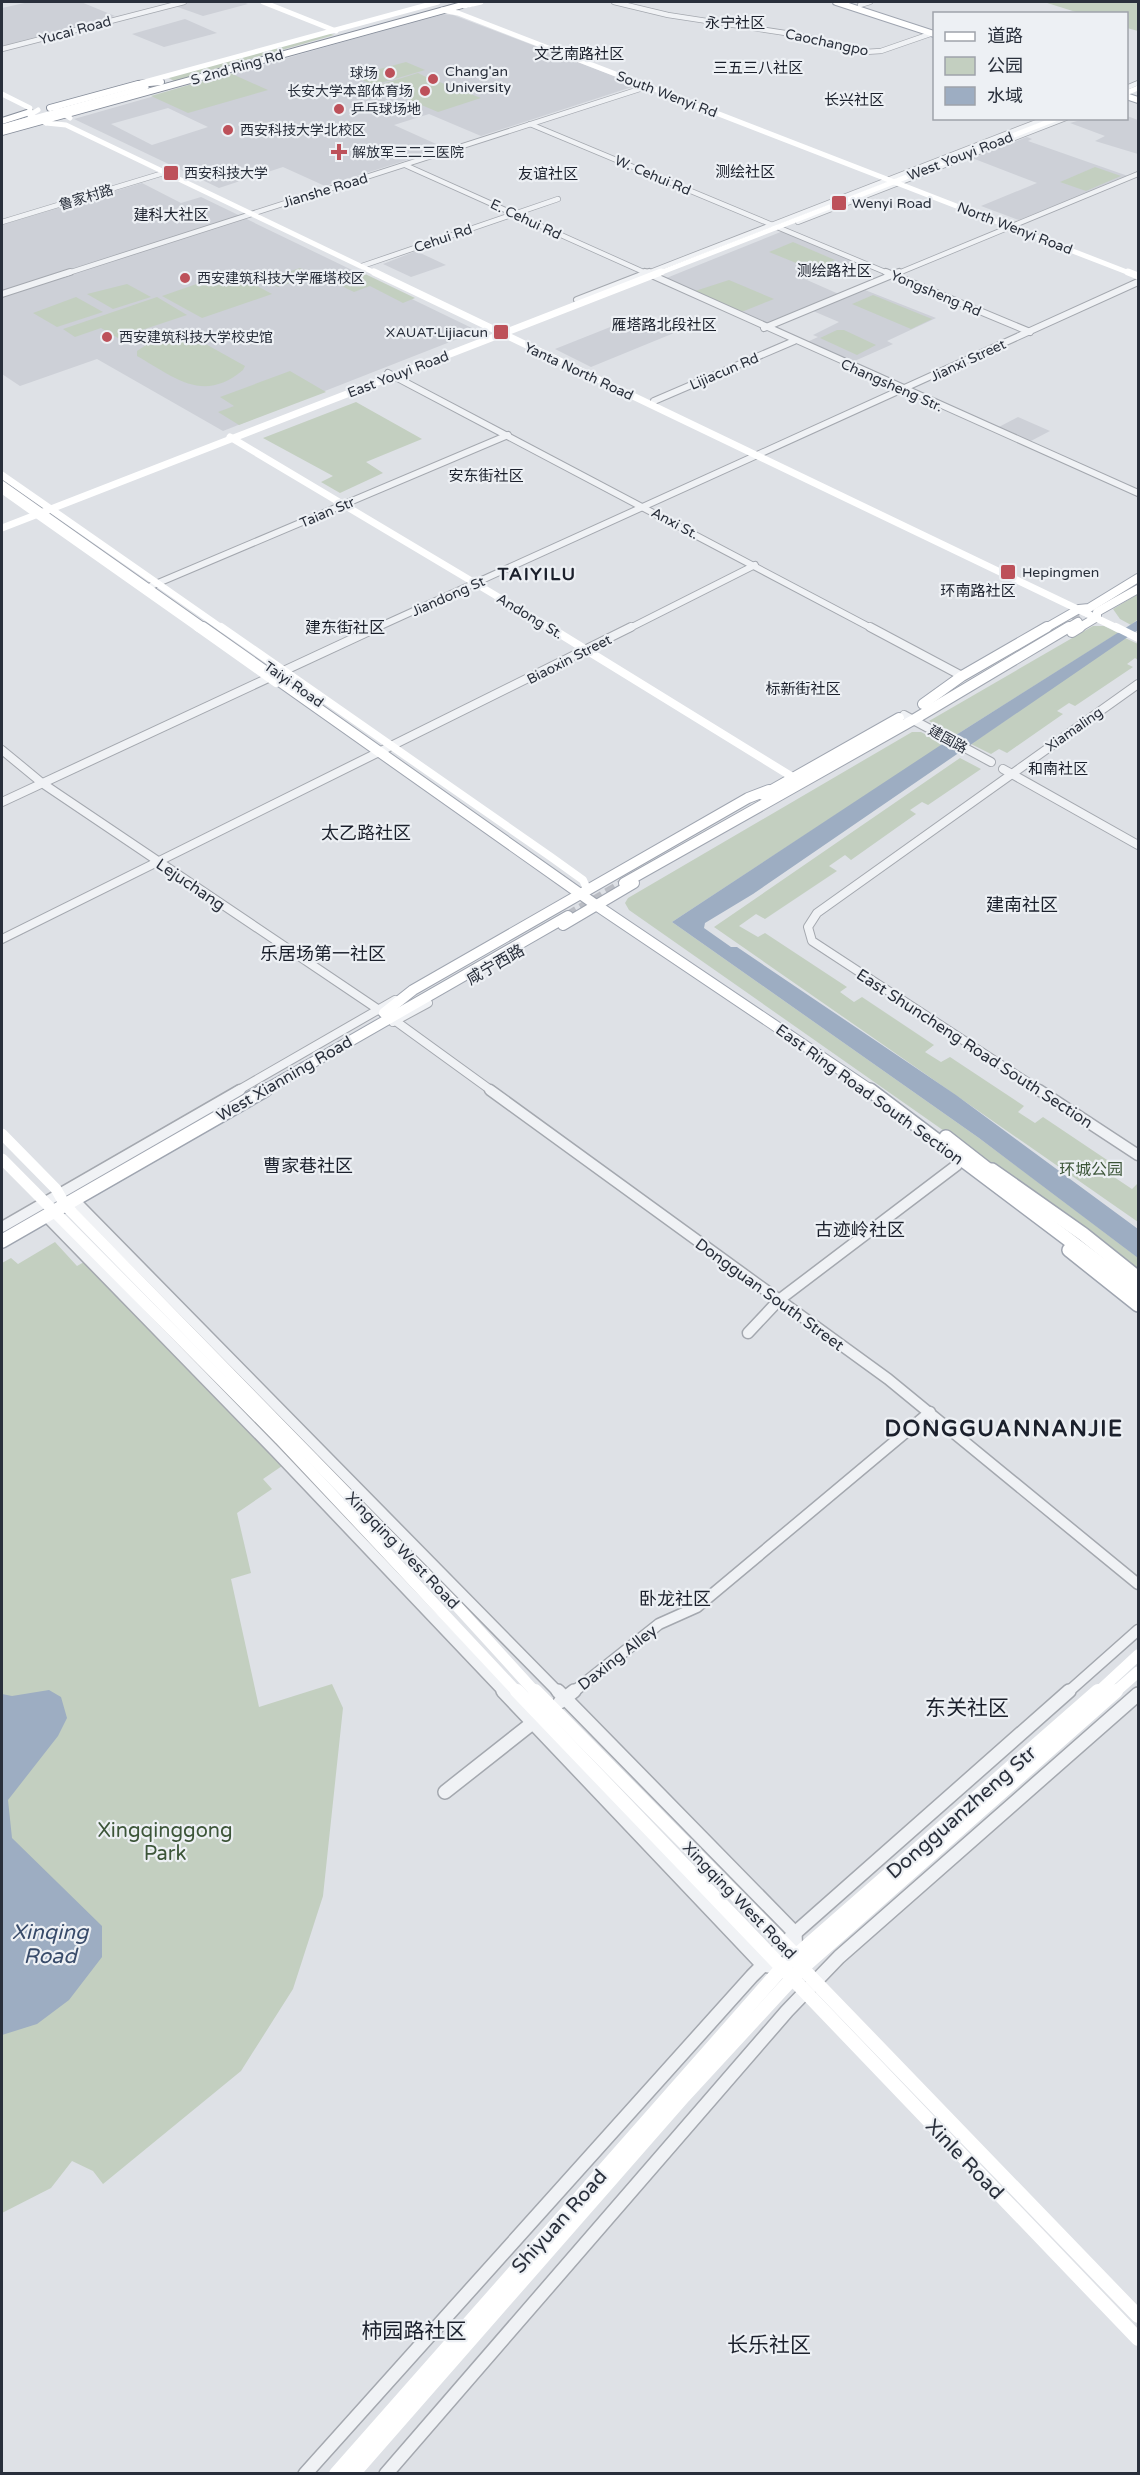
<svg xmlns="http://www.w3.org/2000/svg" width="1140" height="2475" viewBox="0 0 1140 2475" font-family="'Varela Round','Noto Sans SC',sans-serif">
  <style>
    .built { fill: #cdd0d7; fill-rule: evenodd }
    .green { fill: #c3cfc0 }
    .water { fill: #9dadc2 }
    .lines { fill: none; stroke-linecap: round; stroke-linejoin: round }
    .primary-tunnel-far1 { stroke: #babdc4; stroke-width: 8; stroke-dasharray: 8 4; stroke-linecap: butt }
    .primary-tunnel { stroke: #babdc4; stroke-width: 10; stroke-dasharray: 10 5; stroke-linecap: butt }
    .tertiary-far4-casing { stroke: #a4a8af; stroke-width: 6 }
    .tertiary-far3-casing { stroke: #a4a8af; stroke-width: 8 }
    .tertiary-far2-casing { stroke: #a4a8af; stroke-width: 10 }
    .tertiary-far1-casing { stroke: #a4a8af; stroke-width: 13 }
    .tertiary-casing { stroke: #a4a8af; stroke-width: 16 }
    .primary-far3-casing { stroke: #9fa5b0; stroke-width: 8 }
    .primary-far2-casing { stroke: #9fa5b0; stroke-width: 10 }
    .primary-far1-casing { stroke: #9fa5b0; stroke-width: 12 }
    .primary-casing { stroke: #9fa5b0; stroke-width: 16 }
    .trunk-casing { stroke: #878e9b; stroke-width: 8 }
    .tertiary-far4 { stroke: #f0f2f5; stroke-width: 4.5 }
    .tertiary-far3 { stroke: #f0f2f5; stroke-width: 6 }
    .tertiary-far2 { stroke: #f0f2f5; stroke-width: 8 }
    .tertiary-far1 { stroke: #f0f2f5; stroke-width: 10 }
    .tertiary { stroke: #f0f2f5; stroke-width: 13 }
    .secondary-far4 { stroke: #fff; stroke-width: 5 }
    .secondary-far3 { stroke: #fff; stroke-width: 7 }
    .secondary-far2 { stroke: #fff; stroke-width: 8 }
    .secondary-far1 { stroke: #fff; stroke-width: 11 }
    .secondary { stroke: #fff; stroke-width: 14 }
    .primary-far3 { stroke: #fff; stroke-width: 6 }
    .primary-far2 { stroke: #fff; stroke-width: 8 }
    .primary-far1 { stroke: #fff; stroke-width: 10 }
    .primary { stroke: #fff; stroke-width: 13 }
    .trunk { stroke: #fff; stroke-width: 6 }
    .secondary-bridge { stroke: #fff; stroke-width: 5 }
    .poi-dot { fill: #bd515a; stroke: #edf0f4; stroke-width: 2 }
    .labels { text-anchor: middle; stroke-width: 4.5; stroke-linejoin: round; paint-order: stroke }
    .far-street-label { font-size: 14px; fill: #292f3b; stroke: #edf0f4 }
    .far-poi-label { font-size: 14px; fill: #292f3b; stroke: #edf0f4; text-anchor: start }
    .far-neighbourhood-label { font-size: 15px; fill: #1b202c; stroke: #edf0f4 }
    .far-quarter-label { font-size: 16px; fill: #1b202c; stroke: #edf0f4 }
    .street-label { font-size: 16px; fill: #292f3b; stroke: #edf0f4 }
    .park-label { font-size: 16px; fill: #3c5538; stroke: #edf0f4 }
    .far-district-label { font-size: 18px; font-weight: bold; letter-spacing: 1.5px; fill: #1b202c; stroke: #edf0f4 }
    .neighbourhood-label { font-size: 18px; fill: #1b202c; stroke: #edf0f4 }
    .near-street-label { font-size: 20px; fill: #292f3b; stroke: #edf0f4 }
    .near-park-label { font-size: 20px; fill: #3c5538; stroke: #edf0f4 }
    .near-neighbourhood-label { font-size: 21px; fill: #1b202c; stroke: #edf0f4 }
    .near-water-label { font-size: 21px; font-style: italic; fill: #384b6a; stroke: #edf0f4 }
    .district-label { font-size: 22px; font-weight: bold; letter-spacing: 1.5px; fill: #1b202c; stroke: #edf0f4 }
  </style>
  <rect width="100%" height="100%" fill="#dee1e6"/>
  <g class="built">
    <path d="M29 2H81L115 16 2 46V8Z"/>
    <path d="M187 2H243L248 4 203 16 172 5Z"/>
    <path d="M441 14 453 15 638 85 481 136 429 114 394 125 445 148 325 186 283 167 219 188 74 119ZM168 108 208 127 152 145 111 124Z"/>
    <path d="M185 19 217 33 164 47 132 34Z"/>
    <path d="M1127 116 1138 120V154L1095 141 1105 136 1070 123 1084 119 1126 118Z"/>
    <path d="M1027 137 1032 139 1028 141 1128 176 1019 220 981 206 1037 183 972 158Z"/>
    <path d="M142 183 181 203 201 197 478 331 223 431 97 359 20 386 2 374V225Z"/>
    <path d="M783 231 857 261 807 280 841 295 767 326 664 279Z"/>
    <path d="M416 251 446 265 411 277 383 264Z"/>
    <path d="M865 290 936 318 887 341 893 344 850 363 805 343 818 337 813 335 839 322 813 311Z"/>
    <path d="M638 316 674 333 591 367 555 349Z"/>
    <path d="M1018 417 1050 431 1027 443 995 429Z"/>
  </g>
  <g class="green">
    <path d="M1044 2H1138V31L1127 28 1126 14 1079 13Z"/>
    <path d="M328 33 334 35 174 81 167 77Z"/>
    <path d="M406 62 425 70 374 85 353 76Z"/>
    <path d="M230 73 268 90 188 113 151 96Z"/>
    <path d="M418 73 424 76 481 98 438 112 376 86Z"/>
    <path d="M1095 167 1121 176 1086 191 1060 182Z"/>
    <path d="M793 242 835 260 811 269 769 252Z"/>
    <path d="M300 268 314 275 278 287 264 280Z"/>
    <path d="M231 272 272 294 202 318 162 296Z"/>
    <path d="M336 272 347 277 361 272 415 298 403 303 370 286 354 292 323 277Z"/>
    <path d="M729 280 774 299 739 313 692 292Z"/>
    <path d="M127 284 151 297 113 309 87 294Z"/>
    <path d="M873 295 932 319 911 329 852 304Z"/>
    <path d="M76 297 103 312 57 327 33 313Z"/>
    <path d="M157 297 187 315 118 338 101 328 75 337 63 329Z"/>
    <path d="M837 330H844L876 345 857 355 820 338Z"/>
    <path d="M177 336 193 337 245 366 243 370C203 404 174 377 137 356V351L149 343Z"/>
    <path d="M290 371 326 392 239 425 218 412 234 406 220 397Z"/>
    <path d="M356 402 422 439 366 462 383 473 340 493 321 482 333 476 263 438Z"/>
    <path d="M1138 594V619L1131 625 1120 619 1113 609Z"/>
    <path d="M1093 626H1104L1118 633 956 735 929 721Z"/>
    <path d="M1125 638 1138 644V660L1135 658 1127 664 1133 667 1075 706 1069 703 1057 711 1063 714 1007 753 999 749 991 754 971 744Z"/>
    <path d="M912 732H921L944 744 672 922 979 1138 1137 1257 1138 1273 1087 1231 629 910 625 903 628 898Z"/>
    <path d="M960 758 981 769 928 805 922 802 910 810 916 814 851 860 845 855 829 866 837 871 765 919 756 914 739 926 758 937 765 933 847 987 840 992 854 1002 862 997 934 1045 925 1052 941 1062 950 1057 1024 1106 1018 1112 1035 1123 1043 1117 1119 1168 1111 1175 1132 1189 1138 1183V1222L714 927Z"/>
    <path d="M55 1242 77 1266 84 1262 282 1466 263 1479 272 1489 237 1513 251 1573 231 1579 259 1707 332 1684 343 1708 323 1896 293 1989 241 2071 103 2184 93 2171 72 2161 51 2188 2 2213V1263L11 1258 18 1264Z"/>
  </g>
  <g class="water">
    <path d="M1138 620V630L753 894 705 923 704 928 731 947H737L956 1095 1138 1229V1258L979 1138 672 922 956 735Z"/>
    <path d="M49 1690 61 1697 67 1718 58 1736 8 1800 12 1838 102 1926V1957L69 2000 37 2024 2 2035V1694L12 1696Z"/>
  </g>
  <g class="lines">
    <path class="primary-tunnel-far1" d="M1072 619 1093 607"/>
    <path class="primary-tunnel" d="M568 916 624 883"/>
    <defs>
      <g id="tertiary-far4">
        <path d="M614 2 668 15 792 34 865 52 881 51 933 33"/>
        <path d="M860 5 870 2"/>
        <path d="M2 49 184 2"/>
        <path d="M1126 88 1138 83"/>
        <path d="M530 124 890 274"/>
        <path d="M405 165 648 274"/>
        <path d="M2 222 170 171"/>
        <path d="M798 222 1066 118"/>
        <path d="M362 266 558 199"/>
        <path d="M65 274 649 86"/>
        <path d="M645 274 1047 118"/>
        <path d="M896 274 1138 174"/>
      </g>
      <g id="tertiary-far3">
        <path d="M645 272 1138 493"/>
        <path d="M886 272 1030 332"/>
        <path d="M2 294 70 272"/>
        <path d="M577 300 649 272"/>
        <path d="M764 328 899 272"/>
        <path d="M388 373 873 629"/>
        <path d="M654 401 794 341"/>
        <path d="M151 586 508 435"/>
        <path d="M374 629 1138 282"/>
        <path d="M628 629 755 565"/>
      </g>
      <g id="tertiary-far2">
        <path d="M870 627 962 676"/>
        <path d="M904 715 991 762"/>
        <path d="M2 750 42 783 382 1012"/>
        <path d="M1003 769 1138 845"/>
        <path d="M2 802 378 627"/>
        <path d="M2 939 631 627"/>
        <path d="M388 1020 390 1017 492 1091"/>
        <path d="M393 1022 428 1003"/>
        <path d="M237 1091 395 1000"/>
        <path d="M1041 1091 812 941 808 927 817 913 1138 684"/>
      </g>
      <g id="tertiary-far1">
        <path d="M490 1090 888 1379 1138 1584"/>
        <path d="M1039 1090 1138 1155"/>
        <path d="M67 1204H78L559 1693"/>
        <path d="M55 1210 50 1220 276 1452 505 1693"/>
        <path d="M2 1227 240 1090"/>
        <path d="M748 1333 779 1300 957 1165"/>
        <path d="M572 1693 659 1624 697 1607 930 1412"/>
        <path d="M1067 1693 1138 1630"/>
      </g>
      <g id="tertiary">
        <path d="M503 1691 763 1965 769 1966"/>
        <path d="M558 1691 795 1933 796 1956"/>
        <path d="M560 1702 574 1691"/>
        <path d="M445 1792 535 1721"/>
        <path d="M305 2474 752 1976 795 1933 1069 1691"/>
        <path d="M386 2474 787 2011 839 1957 1138 1694"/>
      </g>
      <g id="primary-far3">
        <path d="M836 2 934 34"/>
        <path d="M1126 96 1138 100"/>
      </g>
      <g id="primary-far2">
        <path d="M2 485 206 629"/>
        <path d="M1044 629 1079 609 1089 608 1138 578"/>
        <path d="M1066 629 1078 622"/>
        <path d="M1077 629 1097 617V612L1138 589"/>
      </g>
      <g id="primary-far1">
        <path d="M203 627 596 905 872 1091"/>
        <path d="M1072 632 1080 627"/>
        <path d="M923 704 962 676 1047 627"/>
        <path d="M763 795 899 718"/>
        <path d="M624 883 913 720 1069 627"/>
        <path d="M563 925 634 883"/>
        <path d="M384 1013 413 990 748 798 769 790"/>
        <path d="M263 1091 568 916"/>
      </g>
      <g id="primary">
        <path d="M870 1090 1138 1292"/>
        <path d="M946 1137 996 1176"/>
        <path d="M992 1170 1083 1234 1138 1278"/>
        <path d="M2 1241 265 1090"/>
        <path d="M1069 1250 1138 1305"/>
      </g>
      <g id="trunk">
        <path d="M50 108 138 84 161 82"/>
        <path d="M2 121 30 112"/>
        <path d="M2 132 473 2"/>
      </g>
    </defs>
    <use href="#tertiary-far4" class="tertiary-far4-casing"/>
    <use href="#tertiary-far3" class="tertiary-far3-casing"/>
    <use href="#tertiary-far2" class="tertiary-far2-casing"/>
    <use href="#tertiary-far1" class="tertiary-far1-casing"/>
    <use href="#tertiary" class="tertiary-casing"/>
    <use href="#primary-far3" class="primary-far3-casing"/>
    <use href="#primary-far2" class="primary-far2-casing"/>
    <use href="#primary-far1" class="primary-far1-casing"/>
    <use href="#primary" class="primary-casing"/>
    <use href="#trunk" class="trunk-casing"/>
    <use href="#tertiary-far4" class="tertiary-far4"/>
    <use href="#tertiary-far3" class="tertiary-far3"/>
    <use href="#tertiary-far2" class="tertiary-far2"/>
    <use href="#tertiary-far1" class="tertiary-far1"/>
    <use href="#tertiary" class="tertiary"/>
    <g class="secondary-far4">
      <path d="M263 2 336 31"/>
      <path d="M464 6 481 2"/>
      <path d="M442 10 458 13 1132 274"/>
      <path d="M141 83 438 2"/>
      <path d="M1126 93 1138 88"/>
      <path d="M2 94 30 108V115L38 110"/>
      <path d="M46 123 66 125 377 274"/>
      <path d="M2 127 146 87"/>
      <path d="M657 274 1058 118"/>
    </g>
    <g class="secondary-far3">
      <path d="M374 272 1119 629"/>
      <path d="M1128 272 1138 276"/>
      <path d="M230 437 552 629"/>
      <path d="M2 475 223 629"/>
      <path d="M2 490 199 629"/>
      <path d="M2 528 661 272"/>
    </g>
    <g class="secondary-far2">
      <path d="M197 627 276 683"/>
      <path d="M221 627 551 857 583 880 587 889"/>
      <path d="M549 627 799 781"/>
      <path d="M1116 627 1138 638"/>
    </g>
    <g class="secondary-far1">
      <path d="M2 1134 56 1189 65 1205 455 1604 536 1693"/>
      <path d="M2 1159 280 1439 518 1693"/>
      <path d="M1097 1693 1138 1655"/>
      <path d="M1114 1693 1138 1672"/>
    </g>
    <g class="secondary">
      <path d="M517 1691 1138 2339"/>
      <path d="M535 1691 796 1956 802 1968 1138 2316"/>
      <path d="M336 2474 782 1968 1098 1691"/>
      <path d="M353 2474 684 2096 802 1968 1116 1691"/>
    </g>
    <use href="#primary-far3" class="primary-far3"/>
    <use href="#primary-far2" class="primary-far2"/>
    <use href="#primary-far1" class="primary-far1"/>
    <use href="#primary" class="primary"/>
    <use href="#trunk" class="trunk"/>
    <g class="secondary-bridge">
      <path d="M56 109 70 118"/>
      <path d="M30 115 46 123"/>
    </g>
  </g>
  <g class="poi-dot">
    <circle cx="390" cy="73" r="6"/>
    <circle cx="433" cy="79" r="6"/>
    <circle cx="425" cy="91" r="6"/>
    <circle cx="339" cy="109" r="6"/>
    <circle cx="228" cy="130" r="6"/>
    <path d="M336 143h6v6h6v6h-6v6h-6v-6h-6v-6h6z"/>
    <rect x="163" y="165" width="16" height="16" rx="3"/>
    <rect x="831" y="195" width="16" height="16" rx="3"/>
    <circle cx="185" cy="278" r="6"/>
    <rect x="493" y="324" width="16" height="16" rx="3"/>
    <circle cx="107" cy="337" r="6"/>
    <rect x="1000" y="564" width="16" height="16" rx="3"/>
  </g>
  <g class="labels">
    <g class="far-street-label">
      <text transform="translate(75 30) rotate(-15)" y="5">Yucai Road</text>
      <text transform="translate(827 42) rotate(12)" y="5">Caochangpo</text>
      <text transform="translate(237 67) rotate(-16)" y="5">S 2nd Ring Rd</text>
      <text transform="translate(667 94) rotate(21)" y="5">South Wenyi Rd</text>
      <text transform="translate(960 156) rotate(-21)" y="5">West Youyi Road</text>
      <text transform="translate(653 175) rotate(23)" y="5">W. Cehui Rd</text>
      <text transform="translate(325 190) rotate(-17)" y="5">Jianshe Road</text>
      <text transform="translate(86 197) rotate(-17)" y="5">鲁家村路</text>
      <text transform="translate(526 219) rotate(25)" y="5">E. Cehui Rd</text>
      <text transform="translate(1015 228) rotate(21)" y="5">North Wenyi Road</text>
      <text transform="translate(443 238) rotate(-19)" y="5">Cehui Rd</text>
      <text transform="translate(936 293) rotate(23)" y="5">Yongsheng Rd</text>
      <text transform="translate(968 360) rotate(-25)" y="5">Jianxi Street</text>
      <text transform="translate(579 371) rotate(25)" y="5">Yanta North Road</text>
      <text transform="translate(724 371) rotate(-23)" y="5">Lijiacun Rd</text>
      <text transform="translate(398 374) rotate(-21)" y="5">East Youyi Road</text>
      <text transform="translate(892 385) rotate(24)" y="5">Changsheng Str.</text>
      <text transform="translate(327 512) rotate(-23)" y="5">Taian Str</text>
      <text transform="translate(675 523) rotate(28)" y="5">Anxi St.</text>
      <text transform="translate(448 596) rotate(-24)" y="5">Jiandong St</text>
      <text transform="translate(530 616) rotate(31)" y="5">Andong St.</text>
      <text transform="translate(569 659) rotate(-27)" y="5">Biaoxin Street</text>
      <text transform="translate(294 684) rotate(35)" y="5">Taiyi Road</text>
      <text transform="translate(1074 729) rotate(-35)" y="5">Xiamaling</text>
      <text transform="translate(948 739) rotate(29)" y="5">建国路</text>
    </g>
    <g class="far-poi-label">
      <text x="445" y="76">Chang'an<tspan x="445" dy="16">University</tspan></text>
      <text x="378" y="78" text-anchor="end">球场</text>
      <text x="413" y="96" text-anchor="end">长安大学本部体育场</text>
      <text x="351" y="114">乒乓球场地</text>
      <text x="240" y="135">西安科技大学北校区</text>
      <text x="352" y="157">解放军三二三医院</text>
      <text x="184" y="178">西安科技大学</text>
      <text x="852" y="208">Wenyi Road</text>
      <text x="197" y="283">西安建筑科技大学雁塔校区</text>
      <text x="488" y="337" text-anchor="end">XAUAT·Lijiacun</text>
      <text x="119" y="342">西安建筑科技大学校史馆</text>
      <text x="1022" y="577">Hepingmen</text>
    </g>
    <g class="far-neighbourhood-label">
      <text x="735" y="28">永宁社区</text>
      <text x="579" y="59">文艺南路社区</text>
      <text x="758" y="73">三五三八社区</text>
      <text x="854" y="105">长兴社区</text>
      <text x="745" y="177">测绘社区</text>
      <text x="548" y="179">友谊社区</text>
      <text x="171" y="220">建科大社区</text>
      <text x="834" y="276">测绘路社区</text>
      <text x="664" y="330">雁塔路北段社区</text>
      <text x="486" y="481">安东街社区</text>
      <text x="978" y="596">环南路社区</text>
      <text x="803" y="694">标新街社区</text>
      <text x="1058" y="774">和南社区</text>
    </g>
    <g class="far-quarter-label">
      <text x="345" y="633">建东街社区</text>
    </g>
    <g class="street-label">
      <text transform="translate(191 884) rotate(34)" y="6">Lejuchang</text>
      <text transform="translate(495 964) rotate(-30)" y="6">咸宁西路</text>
      <text transform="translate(975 1048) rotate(33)" y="6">East Shuncheng Road South Section</text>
      <text transform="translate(284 1078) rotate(-30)" y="6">West Xianning Road</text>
      <text transform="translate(870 1094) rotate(36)" y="6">East Ring Road South Section</text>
      <text transform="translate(770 1294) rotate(36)" y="6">Dongguan South Street</text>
      <text transform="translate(403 1550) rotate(46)" y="6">Xingqing West Road</text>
      <text transform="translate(617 1657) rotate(-38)" y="6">Daxing Alley</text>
      <text transform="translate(740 1900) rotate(46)" y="6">Xingqing West Road</text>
    </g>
    <g class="park-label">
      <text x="1091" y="1175">环城公园</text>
    </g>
    <g class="far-district-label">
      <text x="537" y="580">TAIYILU</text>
    </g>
    <g class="neighbourhood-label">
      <text x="366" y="839">太乙路社区</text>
      <text x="1022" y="911">建南社区</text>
      <text x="323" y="960">乐居场第一社区</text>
      <text x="308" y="1172">曹家巷社区</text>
      <text x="860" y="1236">古迹岭社区</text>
      <text x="675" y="1605">卧龙社区</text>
    </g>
    <g class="near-street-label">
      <text transform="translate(961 1812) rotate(-41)" y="7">Dongguanzheng Str</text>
      <text transform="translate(965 2159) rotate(46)" y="7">Xinle Road</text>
      <text transform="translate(559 2221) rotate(-48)" y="7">Shiyuan Road</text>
    </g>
    <g class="near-park-label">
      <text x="165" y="1837">Xingqinggong<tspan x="165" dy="23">Park</tspan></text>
    </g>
    <g class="near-neighbourhood-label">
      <text x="967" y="1715">东关社区</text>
      <text x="414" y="2338">柿园路社区</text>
      <text x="769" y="2352">长乐社区</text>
    </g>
    <g class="near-water-label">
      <text x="50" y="1939">Xinqing<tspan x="50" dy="24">Road</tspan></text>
    </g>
    <g class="district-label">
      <text x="1004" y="1436">DONGGUANNANJIE</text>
    </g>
  </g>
  <rect width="1140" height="2475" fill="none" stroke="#292f3b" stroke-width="6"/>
  <rect x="933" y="12" width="195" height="108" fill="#edf0f4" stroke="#9fa3aa" stroke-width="1.5"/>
  <rect x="945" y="32" width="30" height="9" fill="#ffffff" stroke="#9fa3aa" stroke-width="1.5"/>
  <text x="987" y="42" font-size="18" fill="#292f3b">道路</text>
  <rect x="945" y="57" width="30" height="18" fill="#c3cfc0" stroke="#9fa3aa" stroke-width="1.5"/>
  <text x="987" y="72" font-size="18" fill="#292f3b">公园</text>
  <rect x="945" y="87" width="30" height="18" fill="#9dadc2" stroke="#9fa3aa" stroke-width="1.5"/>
  <text x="987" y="102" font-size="18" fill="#292f3b">水域</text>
</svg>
